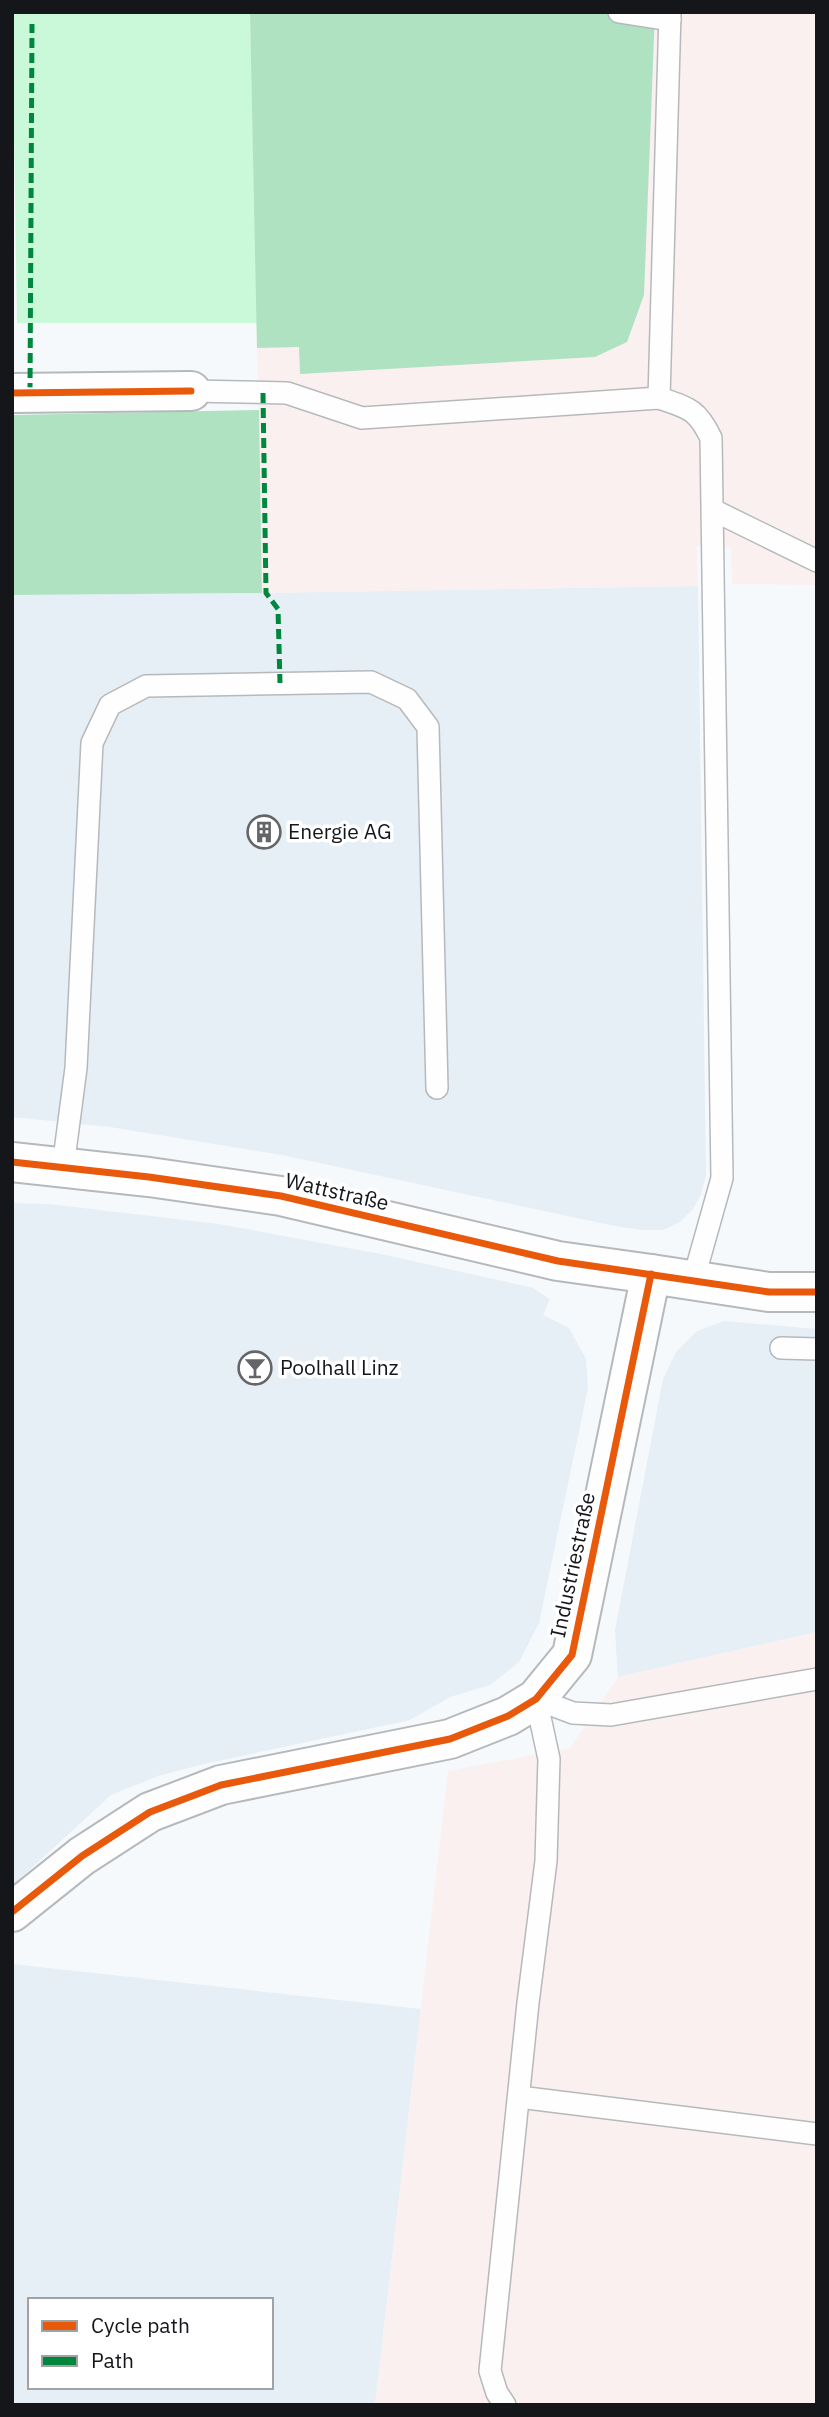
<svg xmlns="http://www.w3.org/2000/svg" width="829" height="2417" viewBox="0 0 829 2417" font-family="'IBM Plex Sans',sans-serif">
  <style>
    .built { fill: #e6eef6; fill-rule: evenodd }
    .industrial { fill: #faf0f0 }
    .green { fill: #c9f9d8 }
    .forest { fill: #aee2c0 }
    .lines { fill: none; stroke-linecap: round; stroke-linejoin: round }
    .lane-casing { stroke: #b6b9bc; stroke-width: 24 }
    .street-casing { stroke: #b6b9bc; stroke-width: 42 }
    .secondary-casing { stroke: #b6b9bc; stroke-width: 42 }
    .lane { stroke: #fefeff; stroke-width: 21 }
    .street { stroke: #fefeff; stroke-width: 38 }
    .secondary { stroke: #fefeff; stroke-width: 38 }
    .quiet { stroke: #00873e; stroke-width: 5; stroke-dasharray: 10 5; stroke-linecap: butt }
    .cycleway-casing { stroke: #fff; stroke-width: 11 }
    .cycleway { stroke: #e8590c; stroke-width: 7 }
    .labels { text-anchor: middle; stroke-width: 7; stroke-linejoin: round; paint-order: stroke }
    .poi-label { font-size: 21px; fill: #141619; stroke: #fff; text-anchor: start }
    .street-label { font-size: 21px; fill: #141619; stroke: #fff }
  </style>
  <rect width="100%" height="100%" fill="#f6f9fc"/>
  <g class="built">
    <path d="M698 586 706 1175 701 1194 693 1209 680 1222 663 1230H641L610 1225 282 1155 110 1127 12 1117V595L262 593Z"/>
    <path d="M12 1203 49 1204 219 1224 386 1255 533 1288 550 1299 543 1315 569 1328 586 1359 588 1388 539 1623 519 1662 490 1685 450 1697 410 1720 204 1764 158 1776 111 1795 12 1886Z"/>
    <path d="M724 1321 817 1329V1632L618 1677 615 1630 663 1379 676 1352 697 1331Z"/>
    <path d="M12 1964 421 2009 375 2405H12ZM30 2300H271V2387H30Z"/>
  </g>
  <g class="industrial">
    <path d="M250 12H817V585L732 584 731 548 697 546 698 586 262 593Z"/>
    <path d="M817 1632V2405H375L448 1771 570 1748 618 1677Z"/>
  </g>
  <path class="green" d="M12 12H250L257 323H17Z"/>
  <g class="forest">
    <path d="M250 12H655L644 295 627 342 595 357 300 374 299 347 257 348Z"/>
    <path d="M259 410 262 593 12 595V415Z"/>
  </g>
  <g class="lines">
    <defs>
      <g id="lane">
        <path d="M619 12 670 20"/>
        <path d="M191 391 287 393 362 418 659 398C689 408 697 409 711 438L722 1178 693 1281"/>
        <path d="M659 398 670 12"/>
        <path d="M713 510 817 561"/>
        <path d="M63 1167 76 1068 92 743 110 705 146 686 371 682 407 699 428 727 437 1088"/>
        <path d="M781 1348 817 1349"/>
        <path d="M536 1699 573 1713 611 1715 817 1679"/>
        <path d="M519 2097 817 2134"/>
        <path d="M505 2405 497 2393 490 2371 528 2003 546 1861 549 1759 536 1699"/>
      </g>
      <g id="street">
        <path d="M12 393 191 391"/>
        <path d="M12 1912 82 1856 150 1812 221 1785 450 1739 508 1716 536 1699 572 1655 651 1274 769 1292H817"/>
      </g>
      <path id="secondary" d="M12 1162 149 1177 281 1196 558 1261 651 1274"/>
    </defs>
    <use href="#lane" class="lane-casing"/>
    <use href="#street" class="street-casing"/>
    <use href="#secondary" class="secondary-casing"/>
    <use href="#lane" class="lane"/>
    <use href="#street" class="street"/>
    <use href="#secondary" class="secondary"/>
    <g class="quiet">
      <path d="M30 393 32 24"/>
      <path d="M263 393 266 593 278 609 280 683"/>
    </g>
    <defs>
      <g id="cycleway">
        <path d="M12 393 191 391"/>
        <path d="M12 1162 149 1177 281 1196 558 1261 769 1292H817"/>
        <path d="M12 1912 82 1856 150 1812 221 1785 450 1739 508 1716 536 1699 572 1655 651 1274"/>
      </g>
    </defs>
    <use href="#cycleway" class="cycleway-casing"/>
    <use href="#cycleway" class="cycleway"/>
  </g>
  <defs>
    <symbol id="building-ring" viewBox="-11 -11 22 22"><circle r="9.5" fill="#fff" stroke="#636568" stroke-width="1.5"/><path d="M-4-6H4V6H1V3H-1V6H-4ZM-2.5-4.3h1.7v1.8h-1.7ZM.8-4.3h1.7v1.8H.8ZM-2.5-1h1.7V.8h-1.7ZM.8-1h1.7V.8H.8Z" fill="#636568"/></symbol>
    <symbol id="bar-ring" viewBox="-11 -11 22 22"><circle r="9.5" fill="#fff" stroke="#636568" stroke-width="1.5"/><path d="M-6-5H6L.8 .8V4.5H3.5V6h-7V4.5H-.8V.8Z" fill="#636568"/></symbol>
  </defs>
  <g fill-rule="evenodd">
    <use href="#building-ring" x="245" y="813" width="38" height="38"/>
    <use href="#bar-ring" x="236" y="1349" width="38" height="38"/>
  </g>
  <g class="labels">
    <g class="poi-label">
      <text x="288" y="839">Energie AG</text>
      <text x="280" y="1375">Poolhall Linz</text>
    </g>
    <g class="street-label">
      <text transform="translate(337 1192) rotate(13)" y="7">Wattstraße</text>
      <text transform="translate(573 1565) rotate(-78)" y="7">Industriestraße</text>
    </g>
  </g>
  <rect width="829" height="2417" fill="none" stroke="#141619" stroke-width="28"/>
  <rect x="28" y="2298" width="245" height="91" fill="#ffffff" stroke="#a1a2a3" stroke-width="2"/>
  <rect x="42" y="2321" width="35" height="10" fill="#e8590c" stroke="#a1a2a3" stroke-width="2"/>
  <text x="91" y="2333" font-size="21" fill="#141619">Cycle path</text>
  <rect x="42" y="2356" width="35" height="10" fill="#00873e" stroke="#a1a2a3" stroke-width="2"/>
  <text x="91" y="2368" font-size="21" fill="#141619">Path</text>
</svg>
